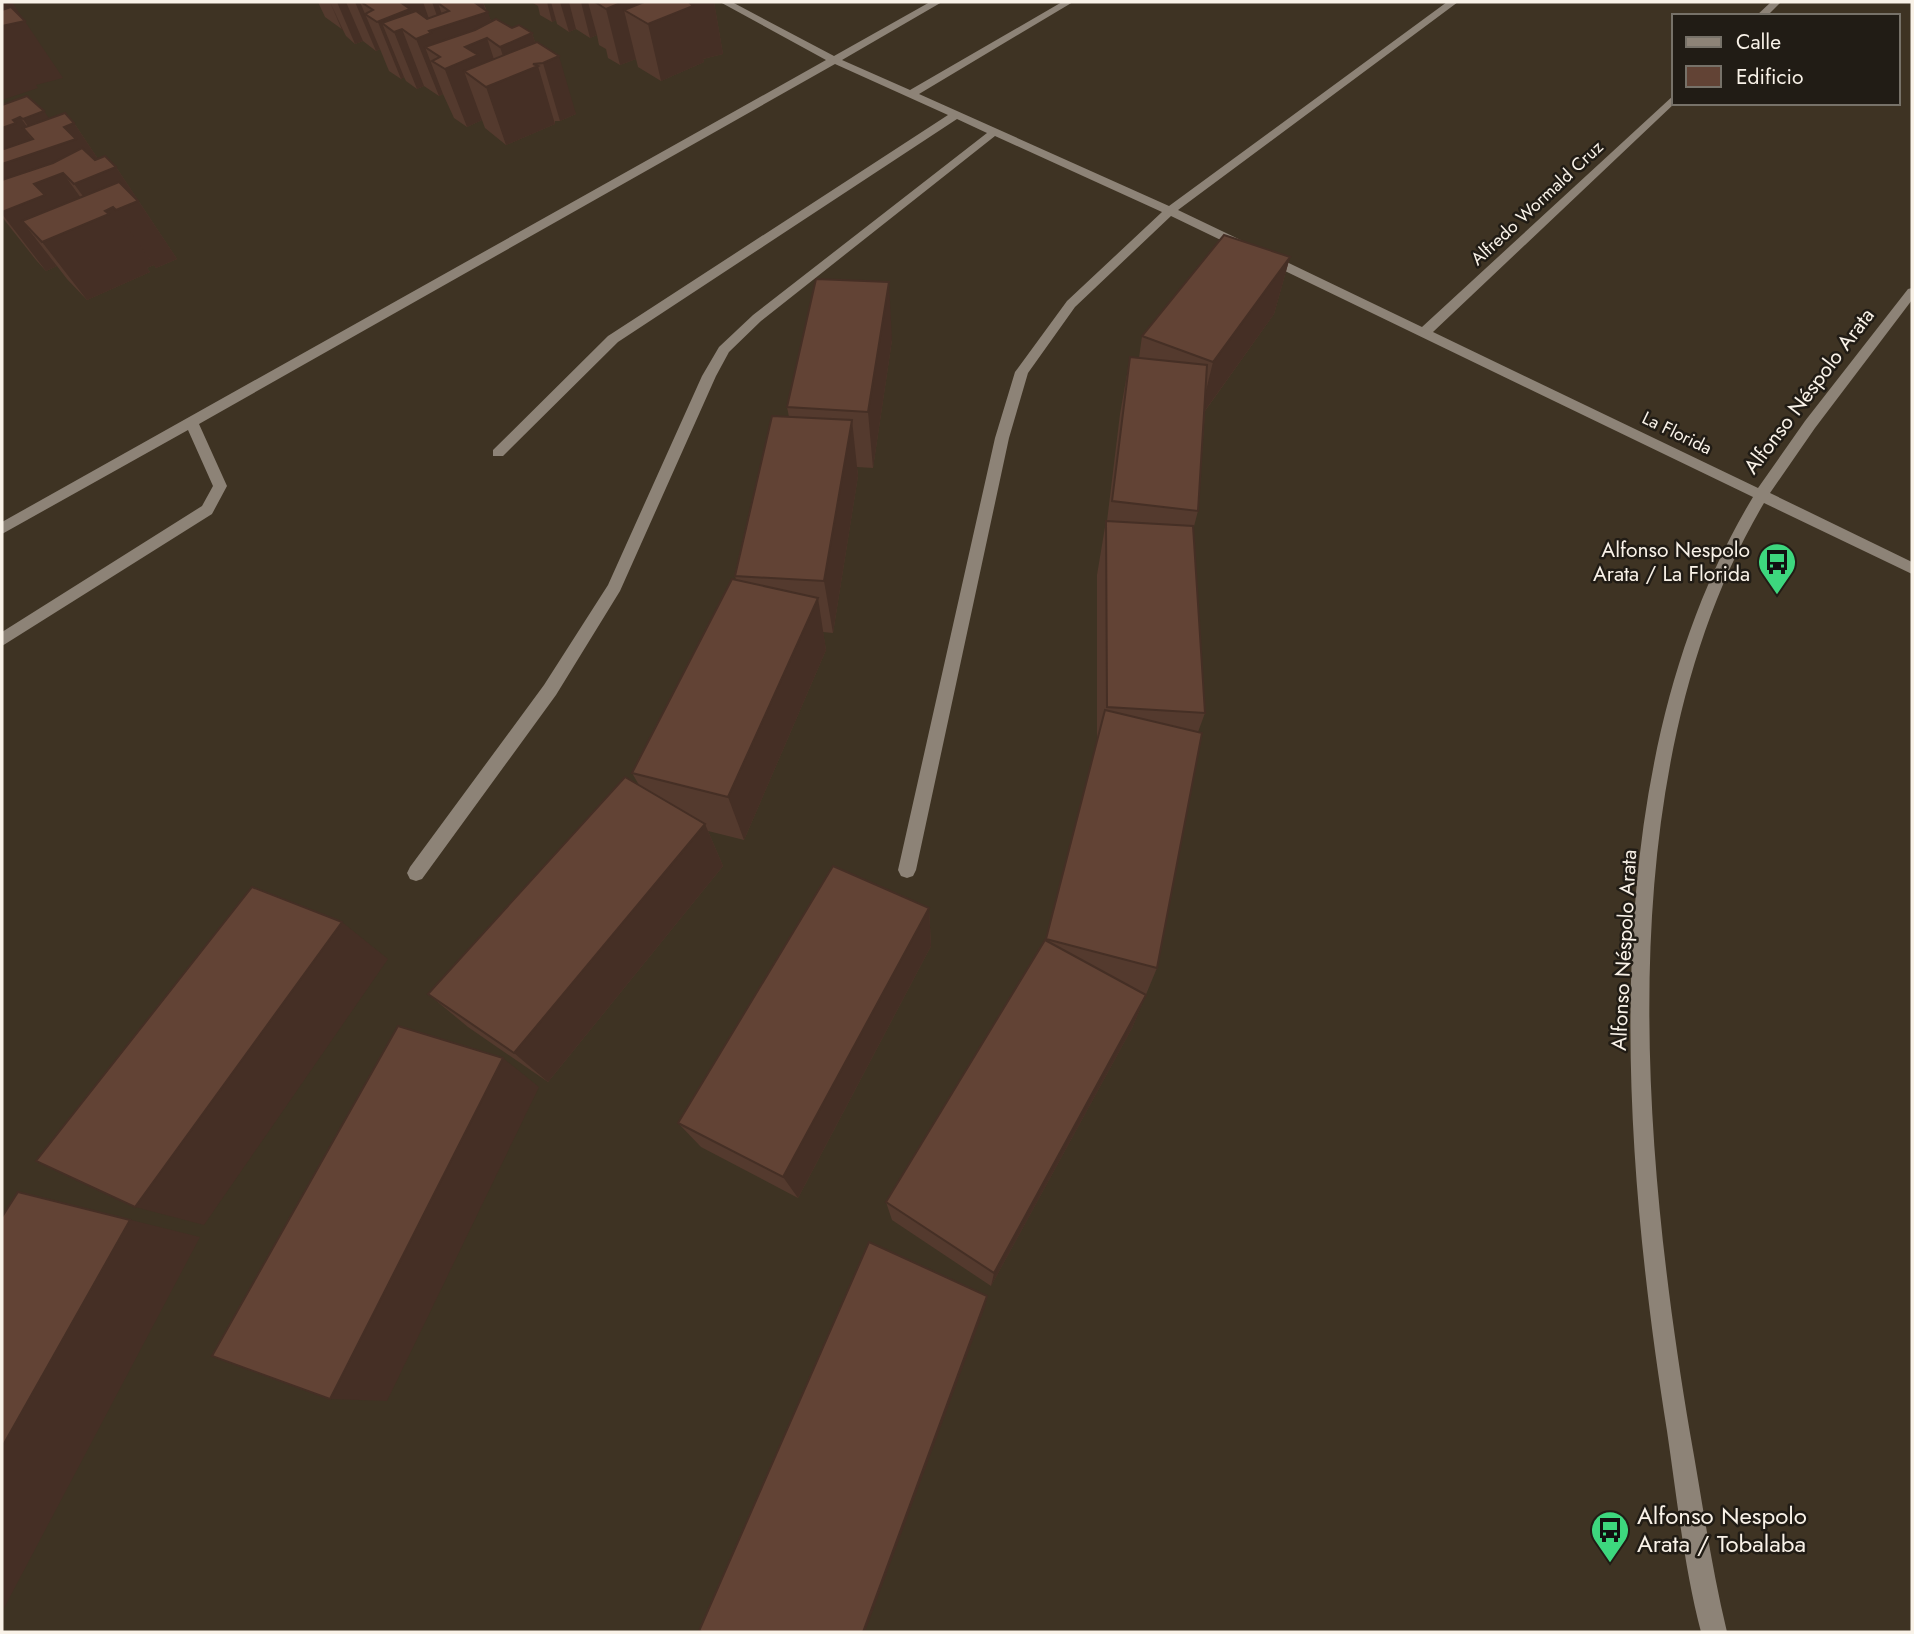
<svg xmlns="http://www.w3.org/2000/svg" width="1914" height="1634" viewBox="0 0 1914 1634" font-family="Jost,sans-serif">
  <style>
    .lines { fill: none; stroke-linecap: round; stroke-linejoin: round }
    .minor { fill: #8d8377; fill-rule: evenodd }
    .wall { fill: #543a2e }
    .shaded-wall { fill: #452f25; fill-rule: evenodd }
    .building { fill: #624335; stroke: #452f25; stroke-width: 2 }
    .labels { text-anchor: middle; stroke-width: 5; stroke-linejoin: round; paint-order: stroke }
    .far-street-label { font-size: 18px; fill: #f9f2e8; stroke: #211c15 }
    .street-label { font-size: 21px; fill: #f9f2e8; stroke: #211c15 }
    .poi-label { font-size: 21px; fill: #f9f2e8; stroke: #211c15; text-anchor: end }
    .near-poi-label { font-size: 24px; fill: #f9f2e8; stroke: #211c15; text-anchor: start }
  </style>
  <rect width="100%" height="100%" fill="#3e3323"/>
  <g class="lines">
    <g class="minor">
      <path d="M720 2H732L834 56 930 2H942L842 60 910 90 1062 2H1073L919 94 1169 206 1447 2H1458L1178 210 1422 327 1674 95 1675 103 1433 332 1758 488 1805 421 1908 289 1912 288V300L1815 428 1770 493 1912 562V574L1764 503C1608 767 1641 1142 1690 1433 1702 1499 1711 1566 1727 1632H1701C1684 1567 1677 1498 1667 1431 1620 1136 1592 764 1753 497L1171 216 1075 307 1028 373 1009 438 916 870 913 876 907 878 901 876 898 870 995 438 1015 372 1067 301 1162 212 995 136 761 321 729 352 716 376 620 591 556 695 422 879 416 881 410 879 407 873 410 867 544 685 608 585 702 376 719 347 753 315 987 133 957 119 618 342 503 456H493V450L608 336 948 115 835 64 199 424 227 486 212 514 2 646V632L202 506 213 486 188 430 2 534V522L826 60Z"/>
      <path d="M1771 2H1781L1767 16H1756Z"/>
    </g>
  </g>
  <g class="wall">
    <path d="M318 2H483L491 21 512 28 532 33 535 42 576 114 560 121H555V124L506 145 485 128 482 120 467 127 454 118 443 94 439 96 424 86 417 89 406 81 404 77 401 79 389 71 380 49 376 51 363 41 355 44 346 36 343 30 325 17Z"/>
    <path d="M533 2H714L723 54 703 59 704 62 661 81 638 67 636 59 620 65 608 58 606 49 599 45 597 35 590 38 576 29 569 32 557 24 556 20 552 22 540 15 538 6 533 3Z"/>
    <path d="M2 105 49 119 74 123 98 159 116 167 177 259 156 268 154 265 147 268 150 272 87 300 67 279 57 266 46 271 36 260 2 217Z"/>
    <path d="M1290 257 1274 314 1205 411 1198 511 1193 530 1205 713 1198 732 1157 968 1132 1028 991 1286 892 1220 886 1202 1046 940 1097 741V575L1106 521H1107L1120 414 1130 357 1139 358 1142 336Z"/>
    <path d="M892 340 873 468 857 467 858 476 833 633 823 632 826 650 744 840 708 831 723 866 548 1082 468 1027 428 994 639 785 632 773 736 580 735 576 789 417 787 407Z"/>
    <path d="M929 908 931 946 798 1198 701 1147 678 1123Z"/>
  </g>
  <g class="shaded-wall">
    <path d="M2 2H12L63 78 36 85 38 88 2 100Z"/>
    <path d="M330 2 343 30H342Z"/>
    <path d="M337 2H346L363 41 355 44Z"/>
    <path d="M355 2H360L380 49 376 51Z"/>
    <path d="M361 2H423L433 30 441 27 432 2H483L486 12H488L499 46 487 38 501 81 510 77 500 47 532 33 542 63 533 64 538 66 555 124 506 145 486 87 464 71 482 120 467 127 440 57 425 47 443 94 439 96 416 39 402 29 424 86 417 89 394 32 382 23 404 77 401 79 373 10ZM438 3 449 11 446 26Z"/>
    <path d="M547 2H551L556 20 552 22Z"/>
    <path d="M560 2H569L576 29 569 32Z"/>
    <path d="M581 2H588L597 35 590 38Z"/>
    <path d="M602 2 690 3 695 2H714L723 54 703 59 704 62 661 81 648 24 624 10 636 59 620 65 606 9Z"/>
    <path d="M559 56 576 114 560 121 543 63Z"/>
    <path d="M44 111 66 143 64 127 74 123 106 171 116 167 177 259 156 268 113 207 154 265 147 268 150 272 87 300 42 242 22 221 57 266 46 271 2 214V128L13 120 20 117 44 150 23 119ZM23 128 33 139 40 151ZM63 173 74 184 99 218 96 219Z"/>
    <path d="M1290 257 1274 314 1199 419 1213 362Z"/>
    <path d="M889 282 892 340 873 468 868 412Z"/>
    <path d="M852 420 858 476 833 633 824 581Z"/>
    <path d="M818 598 826 650 744 840 728 797Z"/>
    <path d="M705 824 723 866 548 1082 514 1053Z"/>
    <path d="M929 908 931 946 798 1198 783 1177Z"/>
    <path d="M342 922 388 959 204 1225 135 1207Z"/>
    <path d="M1146 995 1132 1028 991 1286 994 1273Z"/>
    <path d="M503 1058 539 1087 387 1401 330 1399Z"/>
    <path d="M18 1192 200 1237 3 1610H2V1447Z"/>
    <path d="M987 1296 985 1307 865 1632H863Z"/>
  </g>
  <g class="building">
    <path d="M361 2H400L410 9 377 22 365 14 373 10Z"/>
    <path d="M441 2H475H474L488 12 429 31 431 33 416 39 402 29 394 32 382 23 416 11 427 19 449 11 438 3Z"/>
    <path d="M595 2H623L606 9Z"/>
    <path d="M644 2H695L690 3 693 6 648 24 624 10Z"/>
    <path d="M11 7 25 21 2 26V10Z"/>
    <path d="M496 19 512 28 519 25 532 33 500 47 487 38 465 47 478 55 445 69 432 61 440 57 425 47 475 30Z"/>
    <path d="M537 42 559 56 543 63 533 64 538 66 486 87 464 71Z"/>
    <path d="M27 96 44 111 23 119 20 117 13 120 16 123 2 128V105Z"/>
    <path d="M65 113 74 123 64 127 76 139 2 164V146L4 149 33 139 23 128Z"/>
    <path d="M82 148 95 160 105 156 116 167 74 184 63 173 34 184 45 195 2 212V180L53 163Z"/>
    <path d="M119 182 138 201 116 210 113 207 105 211 109 214 42 242 22 221Z"/>
    <path d="M1224 235 1290 257 1213 362 1142 336Z"/>
    <path d="M816 279 889 282 868 412 787 407Z"/>
    <path d="M1130 357 1207 365 1198 511 1112 501Z"/>
    <path d="M772 416 852 420 824 581 735 576Z"/>
    <path d="M1106 521 1193 526 1205 713 1107 707Z"/>
    <path d="M732 579 818 598 728 797 632 773Z"/>
    <path d="M1105 710 1202 733 1157 968 1046 939Z"/>
    <path d="M625 777 705 824 514 1053 428 994Z"/>
    <path d="M833 866 929 908 783 1177 678 1123Z"/>
    <path d="M252 887 342 922 135 1207 36 1161Z"/>
    <path d="M1045 940 1146 995 994 1273 886 1202Z"/>
    <path d="M398 1026 503 1058 330 1399 212 1356Z"/>
    <path d="M18 1192 130 1220 2 1447V1217Z"/>
    <path d="M869 1242 987 1296 863 1632H702L699 1631Z"/>
  </g>
  <defs>
    <symbol id="bus-pin" viewBox="-11 -11 22 30"><path d="M0 17L-7.5 6A9.5 9.5 0 1 1 7.5 6Z" fill="#3dd77e" stroke="#211c15"/><path d="M-5-6H5V4H4V6H2V4H-2V6H-4V4H-5ZM-3.5-4V0h7V-4ZM-3.5 1.2v1.5H-2V1.2ZM2 1.2v1.5H3.5V1.2Z" fill="#111"/></symbol>
  </defs>
  <g fill-rule="evenodd">
    <use href="#bus-pin" x="1755" y="540" width="44" height="60"/>
    <use href="#bus-pin" x="1588" y="1508" width="44" height="60"/>
  </g>
  <g class="labels">
    <g class="far-street-label">
      <text transform="translate(1537 203) rotate(-43)" y="6">Alfredo Wormald Cruz</text>
      <text transform="translate(1677 433) rotate(26)" y="6">La Florida</text>
    </g>
    <g class="street-label">
      <text transform="translate(1809 391) rotate(-53)" y="7">Alfonso Néspolo Arata</text>
      <text transform="translate(1624 950) rotate(-87)" y="7">Alfonso Néspolo Arata</text>
    </g>
    <g class="poi-label">
      <text x="1750" y="557">Alfonso Nespolo<tspan x="1750" dy="24">Arata / La Florida</tspan></text>
    </g>
    <g class="near-poi-label">
      <text x="1637" y="1524">Alfonso Nespolo<tspan x="1637" dy="28">Arata / Tobalaba</tspan></text>
    </g>
  </g>
  <rect width="1914" height="1634" fill="none" stroke="#f9f2e8" stroke-width="7"/>
  <rect x="1672" y="14" width="228" height="91" fill="#211c15" stroke="#777269" stroke-width="2"/>
  <rect x="1686" y="37" width="35" height="10" fill="#8d8377" stroke="#777269" stroke-width="2"/>
  <text x="1736" y="49" font-size="21" fill="#f9f2e8">Calle</text>
  <rect x="1686" y="66" width="35" height="21" fill="#624335" stroke="#777269" stroke-width="2"/>
  <text x="1736" y="84" font-size="21" fill="#f9f2e8">Edificio</text>
</svg>
